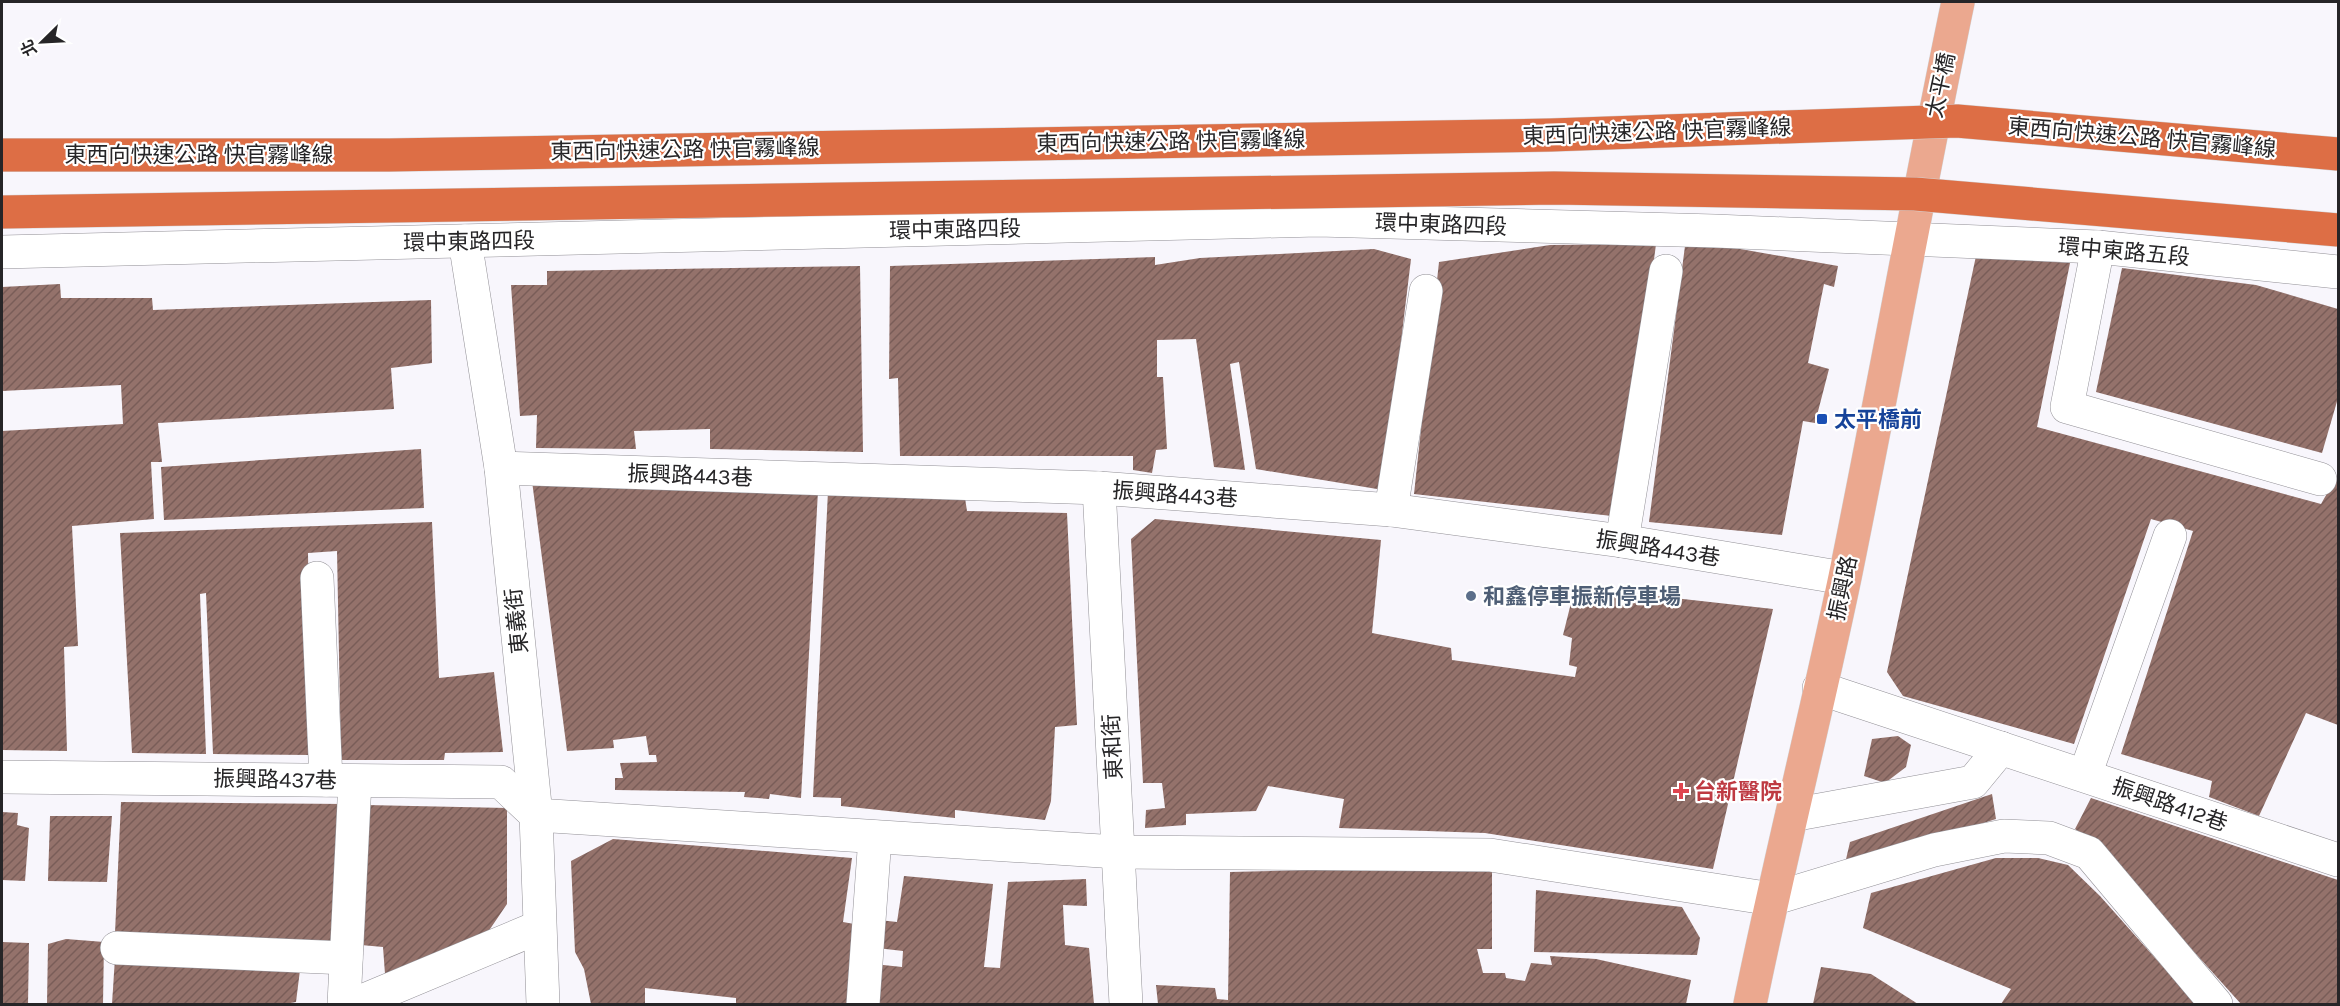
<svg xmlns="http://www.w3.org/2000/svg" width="2340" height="1006" viewBox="0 0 2340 1006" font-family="Karla,'Noto Sans TC',sans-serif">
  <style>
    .building { fill: url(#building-hatch) }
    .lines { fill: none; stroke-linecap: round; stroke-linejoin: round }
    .minor-casing { stroke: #929096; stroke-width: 34 }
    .major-casing { stroke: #d4d3d4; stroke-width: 34 }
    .minor { stroke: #fff; stroke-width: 33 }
    .major { stroke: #eba88f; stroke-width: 33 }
    .highway-bridge-casing { stroke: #d4d3d4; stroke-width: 34; stroke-linecap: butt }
    .highway-bridge { stroke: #dd6e45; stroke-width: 33 }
    .transit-dot { fill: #1a4fb4; stroke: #fff; stroke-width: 2 }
    .service-dot { fill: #5c6f8a; stroke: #fff; stroke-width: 2 }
    .health-dot { fill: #e0444e; stroke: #fff; stroke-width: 2 }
    .labels { text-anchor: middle; stroke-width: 4.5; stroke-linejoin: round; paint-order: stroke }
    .street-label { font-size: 22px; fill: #262527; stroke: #fff }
    .transit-label { font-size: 22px; font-weight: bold; fill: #164399; stroke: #fff; text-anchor: start }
    .service-label { font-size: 22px; font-weight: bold; fill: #4e5e75; stroke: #fff; text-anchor: start }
    .health-label { font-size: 22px; font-weight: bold; fill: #be3a42; stroke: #fff; text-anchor: start }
  </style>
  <defs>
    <pattern id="building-hatch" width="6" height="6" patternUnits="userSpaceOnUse" patternTransform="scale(1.5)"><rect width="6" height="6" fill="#94726b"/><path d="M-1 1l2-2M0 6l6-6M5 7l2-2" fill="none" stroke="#795d58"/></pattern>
  </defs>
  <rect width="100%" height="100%" fill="#f8f6fc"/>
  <g class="building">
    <path d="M1656 244 1621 517 1414 494 1439 262 1550 245Z"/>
    <path d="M1685 246 1729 247 1838 266 1834 287 1824 284 1808 363 1829 369 1815 423 1803 421 1782 535 1649 522Z"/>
    <path d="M1374 249 1411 259 1383 490 1256 469 1239 362 1230 364 1245 470 1214 467 1196 339 1157 340V377H1163L1167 449 1156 450 1152 473 1133 470V456H900L898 378 889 379 890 266 1155 257V265L1200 258Z"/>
    <path d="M1976 256 2070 263 2037 427 2321 504 2338 474V725L2306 713 2259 816 2209 797 2212 781 2121 754 2193 531 2151 519 2074 744 1903 696 1887 672Z"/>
    <path d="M860 266 863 452 710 449V429L634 431 636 449 536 448 537 415 520 416 511 285H547V271Z"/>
    <path d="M2122 268 2256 285 2338 309V398L2322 453 2096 392Z"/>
    <path d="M60 284 61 298H152L153 310 431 300 432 363 391 368 394 409 158 423 162 462H151L154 519 72 526 78 646 64 647 67 751 2 750V431L123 424 121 385 2 391V287Z"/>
    <path d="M421 449 424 508 164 520 161 467Z"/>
    <path d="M532 481 818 491 801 798 770 794 769 799 744 797 745 792 615 790V778H623L620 763 657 762 656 755H649L646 736 613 740 614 748 567 751Z"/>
    <path d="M828 491 965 498 967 511 1067 513 1077 725 1055 727 1051 801 1045 820 955 810V818L841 806V798L813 797Z"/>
    <path d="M1155 519 1381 540 1372 633 1451 648 1452 660 1575 677 1577 667 1569 665 1572 638 1563 635 1575 587 1773 609 1713 869 1485 833 1339 828 1344 799 1268 786 1256 811 1186 814V825L1145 828 1146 810 1165 808 1162 783H1143L1131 539Z"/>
    <path d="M432 522 439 678 494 672 503 752 445 753 444 760H341L337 551 308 553 311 755 213 754 206 593 200 594 206 754 132 753 120 533Z"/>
    <path d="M1898 736 1911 745 1906 767 1885 783 1864 776 1872 739Z"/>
    <path d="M1992 794 1996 819 1844 868 1850 842Z"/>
    <path d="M2091 798 2338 880V1004H2241L2098 845 2075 829Z"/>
    <path d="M121 802 346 804 342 946 115 933Z"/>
    <path d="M366 805 507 808V904L488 932 385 974 383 947 361 945Z"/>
    <path d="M2 812 18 813 17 825 29 828 25 881 2 880Z"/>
    <path d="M50 816H112L107 882 48 881Z"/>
    <path d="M613 839 852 858 843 922 854 924 849 1004H736V998L645 988V1004H591L584 969 575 952 571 861Z"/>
    <path d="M1996 858H2038L2068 865 2100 896 2196 1004H2001L2011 989 1863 928 1871 893Z"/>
    <path d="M1492 866V949H1477L1483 973H1505L1506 978 1525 981 1531 963 1552 965 1550 956 1596 959 1691 980 1686 1004H1158L1156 985 1215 988 1217 999 1228 1000 1230 872Z"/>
    <path d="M904 876 993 884 984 967 1000 968 1008 882 1086 879 1087 906 1063 905 1065 945 1089 948 1094 1004H871L874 964 902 967 903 951 877 948 879 920 897 922Z"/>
    <path d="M1536 890 1682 907 1700 938 1697 955 1534 952Z"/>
    <path d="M66 939 104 942 103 1004H47L48 944Z"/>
    <path d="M2 942 29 943 28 1004H2Z"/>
    <path d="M115 958 300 970 296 1002 285 1004H112Z"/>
    <path d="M1821 967 1871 974 1918 1004H1813Z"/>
  </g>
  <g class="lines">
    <defs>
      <g id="minor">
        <path d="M465 241 501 468 536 815 543 1004"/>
        <path d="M2098 247 2067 407 2320 479"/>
        <path d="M2 252 1318 220 1715 231 2098 247 2338 272"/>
        <path d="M501 468 1099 488 1391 510 1622 541 1844 578"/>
        <path d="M1099 488 1126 1004"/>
        <path d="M1391 510 1426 291"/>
        <path d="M1622 541 1666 271"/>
        <path d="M317 578 326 780"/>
        <path d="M1819 688 2338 860"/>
        <path d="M2085 775 2170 536"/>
        <path d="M2 777 501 782 536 815 1117 852 1490 855 1772 899 1934 850 2004 836 2049 838 2089 853 2216 1004"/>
        <path d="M1792 815 1973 782 2001 748"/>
        <path d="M117 948 346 958"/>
        <path d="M344 1004 355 781"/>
        <path d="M355 1004 539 927"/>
        <path d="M863 1004 875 837"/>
      </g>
      <path id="major" d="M1750 1004C1779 862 1815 720 1845 577 1884 386 1918 193 1958 2"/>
    </defs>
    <use href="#minor" class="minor-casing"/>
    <use href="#major" class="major-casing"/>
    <use href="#minor" class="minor"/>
    <use href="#major" class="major"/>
    <defs>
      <g id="highway-bridge">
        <path d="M2 155H389L1551 135 1957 121 2338 154"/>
        <path d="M2 212 1554 188 1915 194 2338 230"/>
      </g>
    </defs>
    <use href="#highway-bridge" class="highway-bridge-casing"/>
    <use href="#highway-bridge" class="highway-bridge"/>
  </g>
  <rect class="transit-dot" x="1816" y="413" width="12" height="12" rx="3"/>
  <circle class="service-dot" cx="1471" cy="596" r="6"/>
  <path class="health-dot" d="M1678 782h6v6h6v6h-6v6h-6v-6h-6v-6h6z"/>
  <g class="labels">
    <g class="street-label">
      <text transform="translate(1940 85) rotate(-78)" y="8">太平橋</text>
      <text transform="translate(1657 131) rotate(-2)" y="8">東西向快速公路 快官霧峰線</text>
      <text transform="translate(2142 137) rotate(5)" y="8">東西向快速公路 快官霧峰線</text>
      <text transform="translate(1171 141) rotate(-1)" y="8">東西向快速公路 快官霧峰線</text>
      <text transform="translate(685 149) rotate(-1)" y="8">東西向快速公路 快官霧峰線</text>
      <text x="199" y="162">東西向快速公路 快官霧峰線</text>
      <text transform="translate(1441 224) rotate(2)" y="8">環中東路四段</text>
      <text transform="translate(955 229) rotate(-1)" y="8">環中東路四段</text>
      <text transform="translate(469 241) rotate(-1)" y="8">環中東路四段</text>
      <text transform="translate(2124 251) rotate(5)" y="8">環中東路五段</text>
      <text transform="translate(690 475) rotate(2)" y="8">振興路443巷</text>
      <text transform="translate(1175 494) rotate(4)" y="8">振興路443巷</text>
      <text transform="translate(1658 548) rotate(9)" y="8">振興路443巷</text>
      <text transform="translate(1842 588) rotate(-78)" y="8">振興路</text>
      <text transform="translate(516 621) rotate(-96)" y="8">東義街</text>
      <text transform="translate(1112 747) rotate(-93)" y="8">東和街</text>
      <text transform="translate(275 779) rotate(1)" y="8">振興路437巷</text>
      <text transform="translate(2170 804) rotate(19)" y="8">振興路412巷</text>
    </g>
    <g class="transit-label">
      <text x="1834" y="427">太平橋前</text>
    </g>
    <g class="service-label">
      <text x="1483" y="604">和鑫停車振新停車場</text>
    </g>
    <g class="health-label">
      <text x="1694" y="799">台新醫院</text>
    </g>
  </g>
  <rect width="2340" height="1006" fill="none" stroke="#262527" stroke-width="6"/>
  <g transform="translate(42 42) rotate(246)" stroke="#ffffff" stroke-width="4.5" paint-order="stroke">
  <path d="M0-4.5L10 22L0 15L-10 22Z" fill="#262527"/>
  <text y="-9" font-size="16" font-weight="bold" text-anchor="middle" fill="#262527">北</text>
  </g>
</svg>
